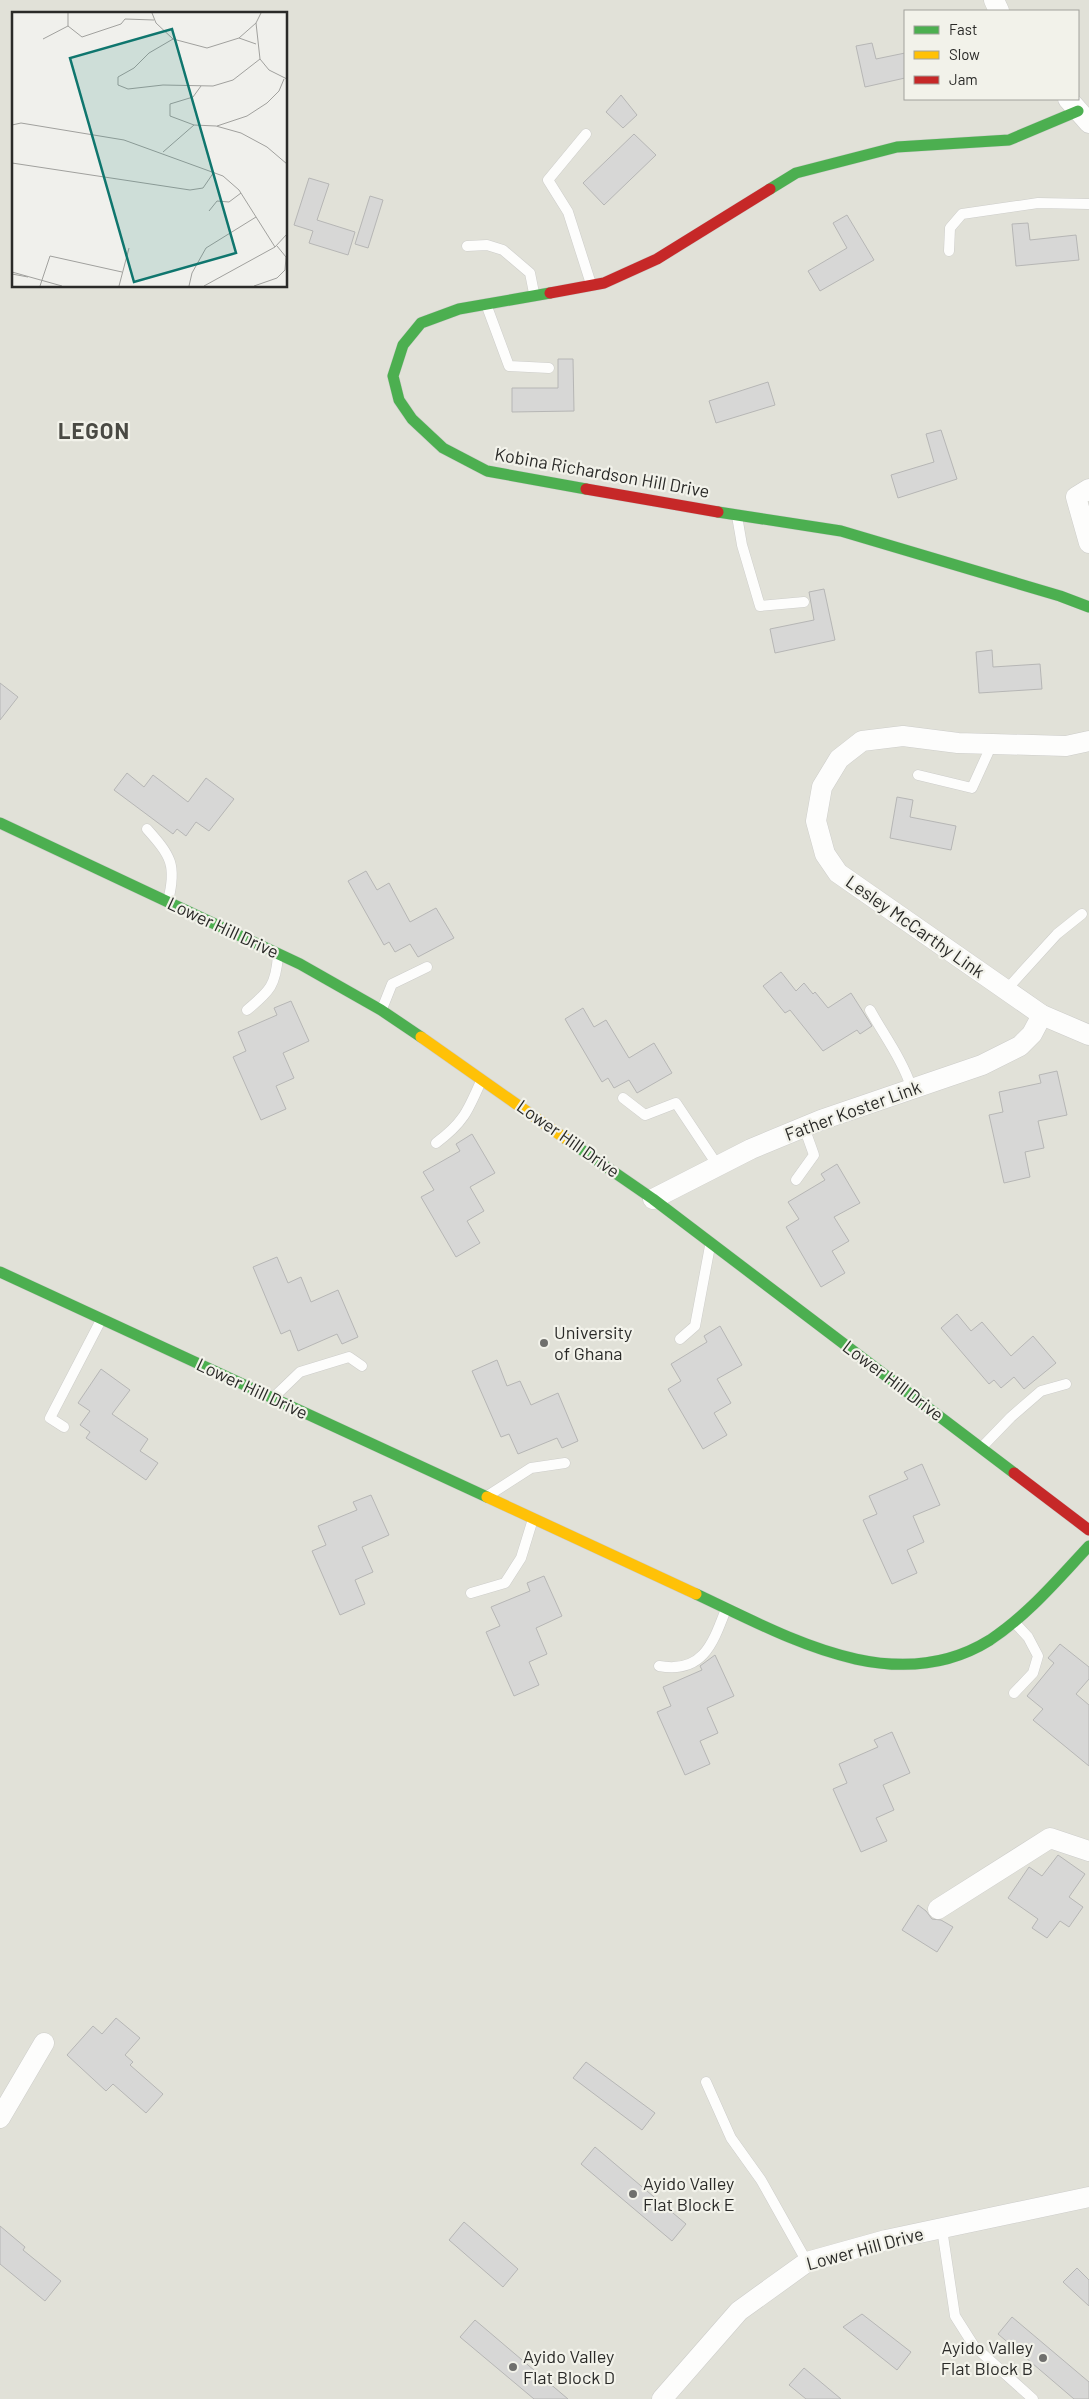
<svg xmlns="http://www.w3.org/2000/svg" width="1089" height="2399" viewBox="0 0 1089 2399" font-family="Barlow,sans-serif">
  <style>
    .built { fill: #e1e1d8; fill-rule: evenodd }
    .building { fill: #d7d7d6; stroke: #b6b6b5 }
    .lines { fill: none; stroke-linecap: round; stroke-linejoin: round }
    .lane-casing { stroke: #cdcdca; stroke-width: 11 }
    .street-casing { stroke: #cdcdca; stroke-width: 21 }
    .fast-casing { stroke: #cdcdca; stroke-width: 12 }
    .slow-casing { stroke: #cdcdca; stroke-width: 12 }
    .jam-casing { stroke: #cdcdca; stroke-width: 12 }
    .lane { stroke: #fdfdfc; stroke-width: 10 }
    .street { stroke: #fdfdfc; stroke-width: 20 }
    .fast { stroke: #4caf50; stroke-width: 11 }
    .slow { stroke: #ffc107; stroke-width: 11 }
    .jam { stroke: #c62828; stroke-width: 11 }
    .poi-dot { fill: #6f6f6d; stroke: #f2f2ea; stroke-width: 2 }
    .labels { text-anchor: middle; stroke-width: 4.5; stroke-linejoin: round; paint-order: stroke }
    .street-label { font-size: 18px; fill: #2a2a28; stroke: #f2f2ea }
    .poi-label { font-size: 18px; fill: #2a2a28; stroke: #f2f2ea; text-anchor: start }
    .district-label { font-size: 22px; font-weight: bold; letter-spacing: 1px; fill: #4a4a44; stroke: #f2f2ea }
    .inset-road { fill: none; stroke: #a1a19e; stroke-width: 1 }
    .view { fill: #0f766e; fill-opacity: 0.15; stroke: #0f766e; stroke-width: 2.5 }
    .inset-edge { fill: none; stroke: #2a2a28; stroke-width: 2.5 }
  </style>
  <rect width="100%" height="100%" fill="#f0f0ec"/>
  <path class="built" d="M0 0H1089V2399H0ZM905 11H1078V99H905ZM14 14H286V286H14Z"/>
  <g class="building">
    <path d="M872 43 876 59 905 53V78L865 87 856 46Z"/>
    <path d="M621 95 637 115 623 128 606 112Z"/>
    <path d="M634 134 656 155 604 205 583 183Z"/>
    <path d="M309 178 329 184 317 220 355 232 348 255 309 243 313 231 294 225Z"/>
    <path d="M370 196 383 200 368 248 355 244Z"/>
    <path d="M847 215 874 260 820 291 808 271 847 248 833 223Z"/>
    <path d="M1028 223 1030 240 1076 235 1079 260 1016 266 1012 224Z"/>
    <path d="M558 359H573L574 411 512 412V388H558Z"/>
    <path d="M768 382 775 405 716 423 709 401Z"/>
    <path d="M941 430 957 479 898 498 891 475 934 462 926 434Z"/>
    <path d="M824 589 835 640 775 653 770 629 814 620 809 592Z"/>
    <path d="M992 650 993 667 1040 664 1042 689 979 693 976 652Z"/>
    <path d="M0 683 18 697 0 720Z"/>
    <path d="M127 773 144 787 153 775 188 802 206 778 234 799 209 831 196 822 186 836 177 829 173 834 114 790Z"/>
    <path d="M897 797 913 800 910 817 956 826 951 850 890 838Z"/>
    <path d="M366 871 377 890 389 883 410 922 436 908 454 938 418 957 410 944 395 952 389 942 384 945 348 881Z"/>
    <path d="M781 972 796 991 804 983 813 994 815 992 828 1008 851 993 872 1026 860 1034 857 1030 823 1051 790 1010 785 1013 763 986Z"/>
    <path d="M291 1001 309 1041 283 1053 294 1078 276 1086 286 1109 261 1120 233 1057 246 1051 238 1032 277 1015 274 1008Z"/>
    <path d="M583 1008 594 1027 606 1020 629 1058 654 1043 672 1073 637 1093 629 1080 614 1088 608 1078 602 1082 565 1019Z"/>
    <path d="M1057 1071 1067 1115 1038 1121 1044 1148 1025 1152 1030 1177 1004 1183 989 1115 1003 1112 999 1092 1041 1083 1039 1075Z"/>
    <path d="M472 1134 495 1173 470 1187 484 1211 467 1221 480 1243 456 1257 421 1197 434 1190 423 1172 460 1151 456 1144Z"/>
    <path d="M837 1164 860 1203 834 1217 849 1241 832 1251 845 1273 821 1287 786 1227 799 1219 788 1202 825 1180 821 1174Z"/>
    <path d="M277 1257 288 1283 301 1277 311 1302 338 1290 358 1337 342 1344 337 1334 298 1351 290 1330 281 1334 253 1267Z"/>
    <path d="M957 1314 971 1331 982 1322 1011 1356 1033 1336 1056 1363 1024 1389 1014 1377 1001 1388 994 1380 989 1384 941 1328Z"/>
    <path d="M720 1326 742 1365 717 1379 731 1403 714 1413 727 1435 703 1449 668 1389 681 1381 671 1364 707 1342 704 1336Z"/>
    <path d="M497 1360 507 1386 520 1381 531 1405 558 1393 578 1441 562 1448 557 1438 518 1454 509 1434 501 1437 472 1371Z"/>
    <path d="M101 1369 130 1390 112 1414 148 1439 140 1451 158 1463 146 1480 86 1438 90 1432 80 1425 90 1411 78 1403Z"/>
    <path d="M922 1464 940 1505 913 1516 924 1542 907 1550 917 1573 892 1584 863 1520 877 1514 869 1496 908 1479 904 1472Z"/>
    <path d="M371 1495 389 1535 362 1547 373 1572 355 1580 365 1604 340 1615 312 1551 326 1545 318 1526 357 1510 353 1502Z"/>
    <path d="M544 1576 562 1616 536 1628 547 1654 529 1662 539 1685 514 1696 486 1632 500 1626 491 1607 530 1591 527 1583Z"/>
    <path d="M1060 1644 1089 1667V1679L1076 1694 1089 1705V1766L1033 1720 1043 1709 1027 1696 1054 1663 1048 1658Z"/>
    <path d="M715 1655 734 1696 707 1708 718 1733 700 1741 710 1764 685 1775 657 1712 671 1706 663 1687 702 1670 700 1666Z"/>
    <path d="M892 1732 910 1773 883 1785 894 1810 876 1818 887 1841 861 1852 833 1789 847 1783 839 1764 878 1747 874 1740Z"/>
    <path d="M1058 1855 1085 1874 1069 1897 1083 1907 1069 1927 1060 1921 1047 1938 1032 1928 1038 1919 1008 1898 1029 1867 1042 1876Z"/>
    <path d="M918 1905 926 1911 932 1919 941 1920 953 1927 937 1952 902 1930Z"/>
    <path d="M116 2018 140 2038 125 2055 133 2062 130 2065 163 2094 146 2113 113 2084 106 2091 67 2055 93 2026 102 2034Z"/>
    <path d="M586 2062 655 2113 642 2130 573 2078Z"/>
    <path d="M595 2147 686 2224 672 2241 581 2164Z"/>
    <path d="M464 2222 518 2269 503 2287 449 2240Z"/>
    <path d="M0 2226 25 2247 23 2250 61 2281 45 2301 0 2264Z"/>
    <path d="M1077 2268 1089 2280V2306L1063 2282Z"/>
    <path d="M862 2314 911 2352 897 2370 843 2327Z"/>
    <path d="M1012 2317 1089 2382V2399H1074L998 2334Z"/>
    <path d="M475 2320 568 2399H534L460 2337Z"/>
    <path d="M804 2368 841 2399H806L789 2385Z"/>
  </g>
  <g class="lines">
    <defs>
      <g id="lane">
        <path d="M586 134 548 180 568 212 591 284"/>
        <path d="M467 246 487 245 503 250 530 273 534 293"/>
        <path d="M949 251 950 228 962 214 1038 203 1089 204"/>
        <path d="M486 304 509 366 549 368"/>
        <path d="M737 516 742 545 760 606 804 602"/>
        <path d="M918 775 972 788 992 744"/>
        <path d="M147 829C171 856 177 865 168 901"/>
        <path d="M1006 990 1057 934 1082 914"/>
        <path d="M382 1009 392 984 427 967"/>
        <path d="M247 1010C270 991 276 985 278 955"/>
        <path d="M870 1010C885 1037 902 1059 912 1089"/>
        <path d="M623 1098 645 1115 676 1103 718 1166"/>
        <path d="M436 1143C463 1123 468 1111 481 1081"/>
        <path d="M796 1180 814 1155 804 1127"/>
        <path d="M680 1339 695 1326 710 1246"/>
        <path d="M275 1396 300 1372 349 1357 362 1366"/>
        <path d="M64 1427 50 1418 101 1320"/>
        <path d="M982 1447 1011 1417 1041 1391 1066 1384"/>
        <path d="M489 1495 531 1468 565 1463"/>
        <path d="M471 1593 505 1583 521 1558 533 1519"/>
        <path d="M659 1666C703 1674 713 1643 726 1609"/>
        <path d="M1014 1693 1033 1673 1038 1656 1028 1637 1015 1623"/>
        <path d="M706 2082 731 2138 761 2180 807 2262"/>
        <path d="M942 2229 955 2316 974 2346 1033 2399"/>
      </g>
      <g id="street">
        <path d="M994 0 999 11"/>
        <path d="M1068 99 1089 123"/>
        <path d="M1089 489 1076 497 1089 543"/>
        <path d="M1089 741 1066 746 958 743 903 736 862 741 839 759 822 787 816 821 825 854 838 873 1042 1015 1089 1035"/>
        <path d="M653 1199 751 1149 821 1120 982 1065 1020 1046 1032 1034 1042 1015"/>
        <path d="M938 1909 1050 1838 1089 1851"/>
        <path d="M0 2118 44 2043"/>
        <path d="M662 2399 739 2311 807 2262 886 2240 1089 2197"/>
      </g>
      <g id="fast">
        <path d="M770 189 796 173 897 147 1009 140 1078 111"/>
        <path d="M550 293 459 309 421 323 403 345 393 376 399 400 412 419 443 448 487 471 586 489"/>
        <path d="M718 512 841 531 1060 596 1089 607"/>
        <path d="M0 823 300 964 381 1010 421 1037"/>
        <path d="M566 1139 653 1199 1014 1473"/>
        <path d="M0 1272 487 1497"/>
        <path d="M696 1594C786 1636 894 1700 990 1640 1028 1615 1058 1579 1089 1546"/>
      </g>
      <g id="slow">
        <path d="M421 1037 566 1139"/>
        <path d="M487 1497 696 1594"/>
      </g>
      <g id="jam">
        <path d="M550 293 604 283 657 259 770 189"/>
        <path d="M586 489 718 512"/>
        <path d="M1014 1473 1089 1530"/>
      </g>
    </defs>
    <use href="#lane" class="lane-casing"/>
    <use href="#street" class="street-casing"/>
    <use href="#fast" class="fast-casing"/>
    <use href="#slow" class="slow-casing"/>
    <use href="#jam" class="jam-casing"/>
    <use href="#lane" class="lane"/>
    <use href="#street" class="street"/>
    <use href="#fast" class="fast"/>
    <use href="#slow" class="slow"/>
    <use href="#jam" class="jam"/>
  </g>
  <g class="poi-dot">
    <circle cx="544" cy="1343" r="5"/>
    <circle cx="633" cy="2194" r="5"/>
    <circle cx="1043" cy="2358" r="5"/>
    <circle cx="513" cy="2367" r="5"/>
  </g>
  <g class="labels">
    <g class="street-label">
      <text transform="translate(602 473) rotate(10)" y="6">Kobina Richardson Hill Drive</text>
      <text transform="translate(915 927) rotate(35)" y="6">Lesley McCarthy Link</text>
      <text transform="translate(223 928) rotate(25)" y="6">Lower Hill Drive</text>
      <text transform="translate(853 1111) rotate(-20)" y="6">Father Koster Link</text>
      <text transform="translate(568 1139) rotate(35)" y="6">Lower Hill Drive</text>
      <text transform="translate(893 1381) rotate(37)" y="6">Lower Hill Drive</text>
      <text transform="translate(252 1389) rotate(25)" y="6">Lower Hill Drive</text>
      <text transform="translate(865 2249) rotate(-15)" y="6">Lower Hill Drive</text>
    </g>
    <g class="poi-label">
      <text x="554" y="1339">University<tspan x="554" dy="21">of Ghana</tspan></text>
      <text x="643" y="2190">Ayido Valley<tspan x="643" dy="21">Flat Block E</tspan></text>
      <text x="1033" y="2354" text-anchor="end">Ayido Valley<tspan x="1033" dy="21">Flat Block B</tspan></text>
      <text x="523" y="2363">Ayido Valley<tspan x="523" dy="21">Flat Block D</tspan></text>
    </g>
    <g class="district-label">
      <text x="94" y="439">LEGON</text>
    </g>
  </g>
  <g transform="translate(12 12)">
    <rect width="275" height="275" fill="#f0f0ec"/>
    <path class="inset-road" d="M56 1V14L70 25 109 12 113 7 142 8M140 1 144 11 161 27 195 36 227 26 244 11 249 1M244 11 248 47 257 58 275 67M227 26 244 32M31 27 56 14M161 27 137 41 122 56 106 65V73L116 77 151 73 201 74 221 68 248 47M189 74 181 85 158 92V104L182 113 204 114 229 121 255 135 275 152M0 113 9 111 112 128 211 164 227 178 263 235M205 114 235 104 255 91 267 79 272 67M151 140 182 113M0 151 178 178 191 176 202 160M197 199 205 189 217 190 229 181M0 260 50 274M0 262 16 265M28 274 38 244 110 260M107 274 117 236M177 274 180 261 194 236 244 205M192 274 263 235 275 222M242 274 265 266 273 258 274 245 265 234"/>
    <path class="view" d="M160 17 224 241 122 270 58 46Z"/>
    <rect width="275" height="275" class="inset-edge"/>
  </g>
  <rect x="904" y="10" width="175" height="90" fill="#f2f2ea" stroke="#a2a29c"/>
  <rect x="914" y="26" width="25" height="8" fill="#4caf50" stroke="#a2a29c"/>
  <text x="949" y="35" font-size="15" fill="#2a2a28">Fast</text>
  <rect x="914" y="51" width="25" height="8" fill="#ffc107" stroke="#a2a29c"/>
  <text x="949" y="60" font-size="15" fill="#2a2a28">Slow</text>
  <rect x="914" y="76" width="25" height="8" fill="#c62828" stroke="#a2a29c"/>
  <text x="949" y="85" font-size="15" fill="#2a2a28">Jam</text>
</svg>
